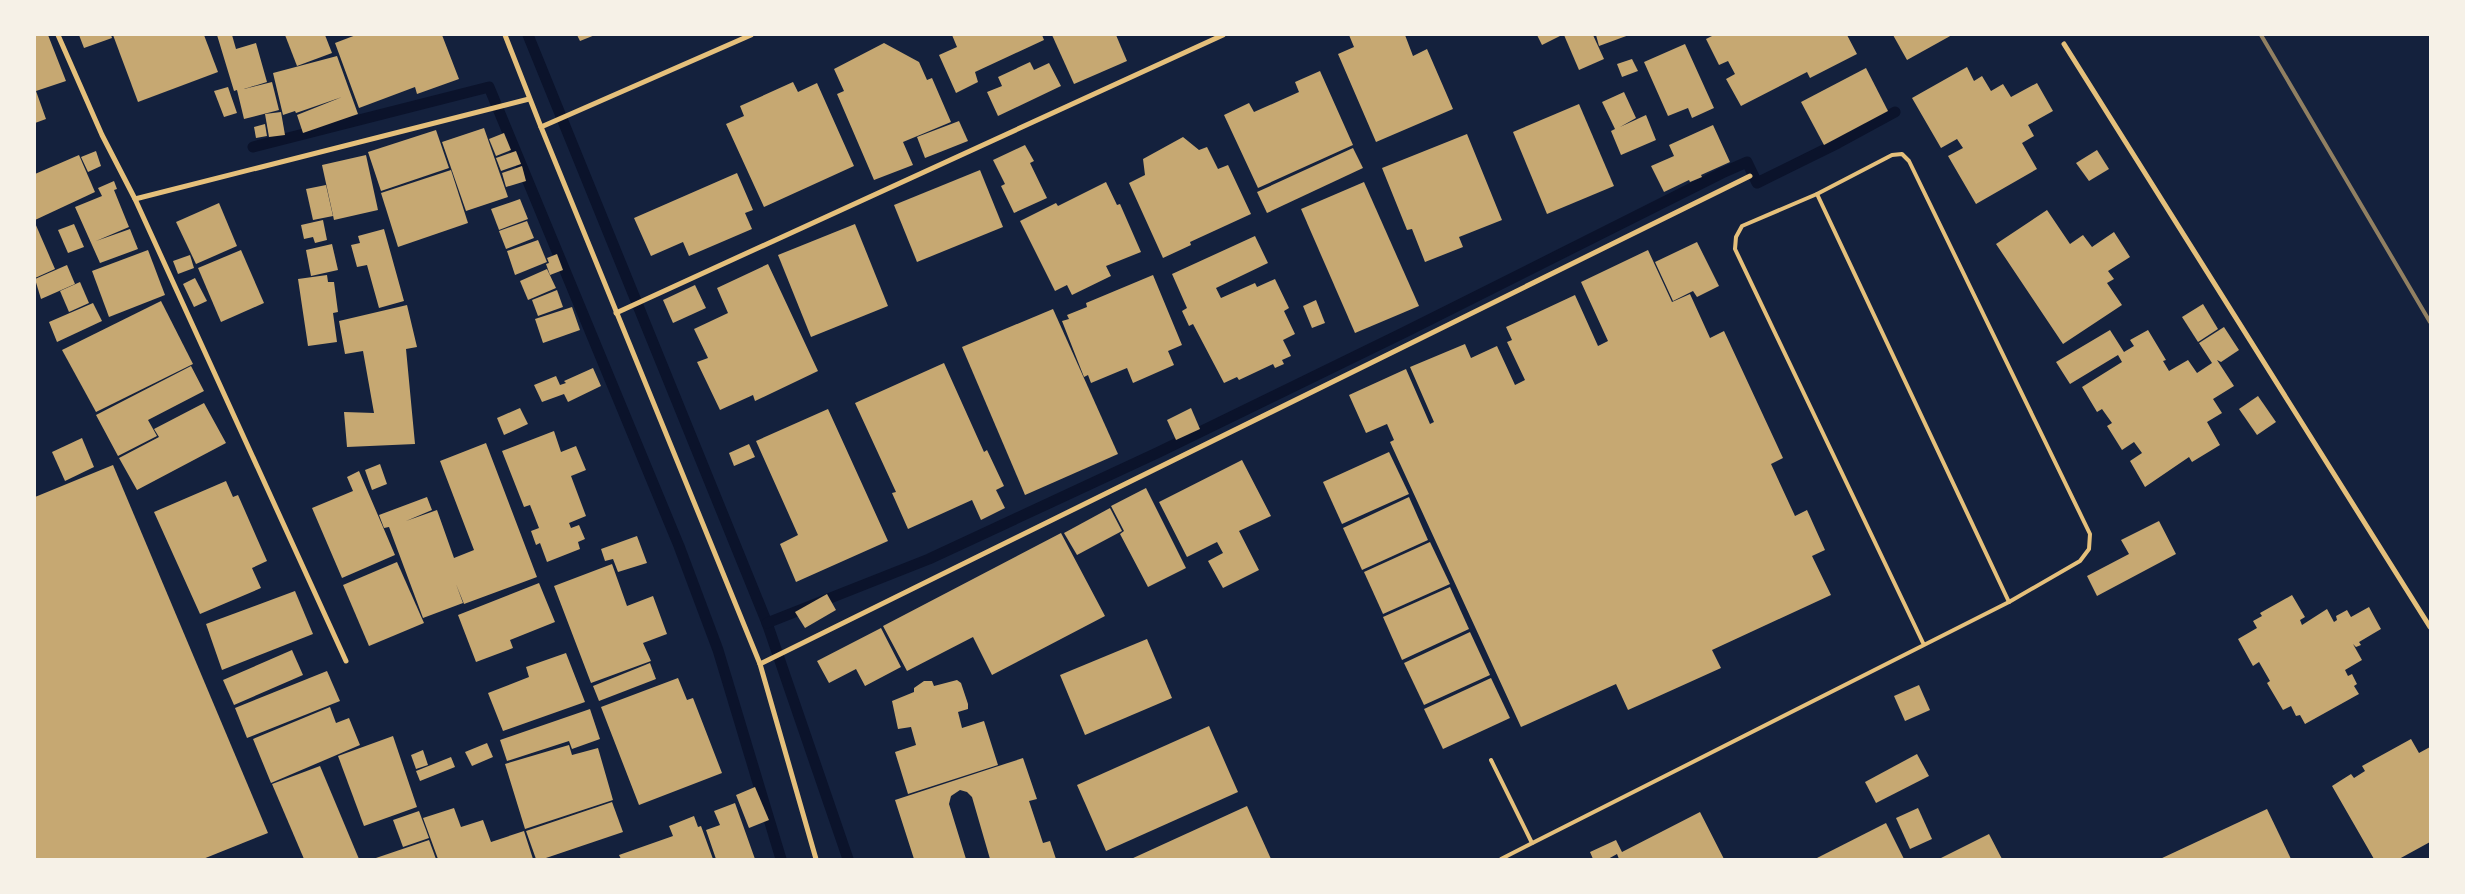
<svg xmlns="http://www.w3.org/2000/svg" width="2465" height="894" viewBox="0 0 2465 894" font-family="'Fira Sans Condensed',sans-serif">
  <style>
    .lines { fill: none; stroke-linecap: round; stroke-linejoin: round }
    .stream { stroke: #0b132b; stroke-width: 11 }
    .building { fill: #c6a872 }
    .service { stroke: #e5c07b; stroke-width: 4 }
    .minor { stroke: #e5c07b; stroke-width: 5 }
    .rail { stroke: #918062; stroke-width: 4 }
  </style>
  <rect width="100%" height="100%" fill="#14213d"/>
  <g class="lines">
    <g class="stream">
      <path d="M528 35 767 623 848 859"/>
      <path d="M253 147 489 87 679 546 718 650 781 859"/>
      <path d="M767 623 929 559 1159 452 1405 332 1722 173 1747 162 1757 183 1838 143 1895 112"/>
    </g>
  </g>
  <g class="building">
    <path d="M35 35H48L66 81 36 91 46 119 35 123Z"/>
    <path d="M79 35H111L112 38 84 48Z"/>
    <path d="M113 35H204L218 72 138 102Z"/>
    <path d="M217 35H232L236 49 256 43 267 82 244 89 272 82 279 110 244 119 237 90 234 91Z"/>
    <path d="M285 35H325L332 53 297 66Z"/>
    <path d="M356 35H442L459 79 417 94 415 87 359 108 335 43Z"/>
    <path d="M577 35H595L580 41Z"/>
    <path d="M952 35H1042L1044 40 975 72 978 82 956 93 939 55 957 47Z"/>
    <path d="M1052 35H1116L1127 61 1074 84Z"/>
    <path d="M1349 35H1405L1413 56 1427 49 1453 109 1376 142 1338 54 1354 47Z"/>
    <path d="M1537 35H1562L1542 45Z"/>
    <path d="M1564 35H1593L1604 59 1579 70Z"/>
    <path d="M1596 35H1629L1599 46Z"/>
    <path d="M1714 35H1847L1857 54 1810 78 1807 72 1741 106 1726 79 1735 74 1728 61 1719 65 1706 39Z"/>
    <path d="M1893 35H1952L1907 60Z"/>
    <path d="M884 43 919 62 927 80 932 78 951 122 903 142 913 165 874 180 837 94 844 91 834 69Z"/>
    <path d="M1685 44 1714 108 1692 118 1688 108 1668 116 1644 62Z"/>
    <path d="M337 56 358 114 303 133 297 115 342 97 296 113 295 111 283 115 273 73Z"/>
    <path d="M1632 59 1638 71 1622 77 1617 64Z"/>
    <path d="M1030 62 1034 70 1049 63 1061 86 998 116 987 92 1002 86 998 77Z"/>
    <path d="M1967 67 1974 81 1982 76 1991 91 2003 84 2011 97 2037 83 2053 111 2028 125 2034 136 2022 143 2037 169 1976 204 1948 156 1963 148 1957 139 1941 148 1912 98Z"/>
    <path d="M1866 68 1888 111 1824 145 1801 102Z"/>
    <path d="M1320 71 1353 145 1258 188 1224 115 1249 103 1254 112 1299 92 1295 82Z"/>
    <path d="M793 82 798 92 817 83 854 166 764 207 726 124 744 116 740 106Z"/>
    <path d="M228 87 237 113 224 117 214 91Z"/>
    <path d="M1624 92 1636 118 1620 127 1646 115 1656 140 1621 155 1611 131 1615 129 1602 102Z"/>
    <path d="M1579 104 1614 186 1547 214 1513 132Z"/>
    <path d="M281 112 285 135 269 137 265 114Z"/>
    <path d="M959 121 968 141 925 158 917 137Z"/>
    <path d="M265 124 267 136 256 138 254 127Z"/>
    <path d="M1713 125 1730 162 1701 175 1702 177 1690 182 1689 180 1664 192 1651 166 1674 156 1669 145Z"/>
    <path d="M484 128 508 197 466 211 442 142Z"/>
    <path d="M436 130 449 168 381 191 368 152Z"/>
    <path d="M504 133 511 150 496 156 489 139Z"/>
    <path d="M1467 134 1502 220 1459 237 1463 247 1425 262 1412 229 1407 230 1382 168Z"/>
    <path d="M1183 137 1199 150 1207 147 1218 169 1228 165 1251 214 1190 242 1191 245 1163 258 1129 183 1145 175 1143 159Z"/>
    <path d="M1025 145 1034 161 1030 163 1047 198 1014 213 1001 186 1005 184 993 160Z"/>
    <path d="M1353 148 1363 168 1267 213 1257 192Z"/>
    <path d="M2097 150 2109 169 2089 181 2076 163Z"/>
    <path d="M96 151 101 166 88 172 81 157Z"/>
    <path d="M516 151 521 164 501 171 496 158Z"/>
    <path d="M79 155 95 192 35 220V174Z"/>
    <path d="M366 155 378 210 334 220 322 165Z"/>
    <path d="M522 166 526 181 506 187 502 173Z"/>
    <path d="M451 170 468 223 398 247 381 193Z"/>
    <path d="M980 170 1003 227 917 262 894 205Z"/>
    <path d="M737 173 753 210 745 213 752 229 689 256 683 242 651 256 634 218Z"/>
    <path d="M114 181 117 189 114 190 129 227 96 241 130 229 138 249 100 263 75 207 102 196 98 188Z"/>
    <path d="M1106 182 1117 205 1120 204 1141 252 1106 266 1111 276 1072 295 1067 285 1055 291 1020 221 1056 203 1058 206Z"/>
    <path d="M1364 182 1419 306 1355 333 1301 209Z"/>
    <path d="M326 185 333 216 313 220 306 189Z"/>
    <path d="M520 199 528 219 499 230 491 209Z"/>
    <path d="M219 203 237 246 196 264 176 222Z"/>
    <path d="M2047 210 2070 244 2083 235 2092 247 2114 232 2130 257 2108 271 2114 279 2107 283 2122 305 2063 344 1996 244Z"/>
    <path d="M323 220 327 240 315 243 313 237 304 239 301 225Z"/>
    <path d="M527 221 534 238 506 249 499 231Z"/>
    <path d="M35 223 55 269 35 278Z"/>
    <path d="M74 224 84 247 68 253 58 230Z"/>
    <path d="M855 224 888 306 811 337 778 255Z"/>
    <path d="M384 229 404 301 379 308 367 265 357 267 351 245 360 243 358 236Z"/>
    <path d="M1255 236 1268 263 1216 288 1221 298 1255 283 1257 287 1275 279 1289 308 1284 311 1295 334 1283 340 1291 356 1282 360 1284 364 1275 368 1273 364 1239 380 1237 377 1224 383 1193 324 1189 326 1182 311 1187 308 1172 274Z"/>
    <path d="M538 240 547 262 515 275 507 251Z"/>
    <path d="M1697 242 1719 286 1697 297 1693 291 1673 301 1655 262Z"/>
    <path d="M332 244 338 270 311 276 306 250Z"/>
    <path d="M148 250 165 295 109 317 92 271Z"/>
    <path d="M241 250 264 303 221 322 198 268Z"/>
    <path d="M1648 250 1672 302 1690 294 1710 338 1724 331 1783 458 1771 464 1795 516 1807 510 1825 550 1812 556 1831 595 1712 650 1721 668 1628 710 1616 684 1521 727 1390 442 1394 440 1387 424 1366 433 1349 395 1406 369 1430 424 1434 422 1410 367 1465 344 1471 358 1497 346 1515 385 1525 380 1507 342 1512 340 1506 327 1575 295 1598 346 1608 341 1581 282Z"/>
    <path d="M557 254 563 270 550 275 546 264 549 263 547 258Z"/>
    <path d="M190 255 194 268 178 274 173 261Z"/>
    <path d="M768 264 818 371 755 401 753 395 720 410 697 362 708 358 694 329 728 313 717 288Z"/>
    <path d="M67 265 75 284 41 299 35 279Z"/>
    <path d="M547 269 556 288 528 300 520 281Z"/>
    <path d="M327 275 328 282H334L338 312 333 313 337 342 308 346 298 279Z"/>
    <path d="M1153 275 1182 345 1168 351 1174 365 1133 383 1127 368 1091 383 1088 375 1084 377 1062 321 1069 319 1067 315 1087 307 1086 303Z"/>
    <path d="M195 278 207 301 194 307 183 284Z"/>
    <path d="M80 282 89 303 69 312 60 291Z"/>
    <path d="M695 285 706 308 673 323 663 300Z"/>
    <path d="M557 290 563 307 538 316 532 300Z"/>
    <path d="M1316 300 1325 323 1312 328 1303 306Z"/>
    <path d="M161 301 193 364 96 412 62 350Z"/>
    <path d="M93 303 102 321 57 342 49 322Z"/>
    <path d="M2203 304 2218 329 2198 342 2182 317Z"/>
    <path d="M407 305 417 347 406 349 415 444 347 447 344 412 374 413 363 351 345 354 339 321Z"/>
    <path d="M572 307 580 330 543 343 535 319Z"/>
    <path d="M1053 309 1118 454 1025 495 962 347Z"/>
    <path d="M2224 327 2239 350 2221 362 2217 360 2234 386 2213 399 2222 413 2207 422 2220 445 2192 462 2189 457 2145 487 2130 461 2142 453 2134 442 2122 450 2107 426 2112 423 2102 409 2097 412 2082 387 2122 362 2118 355 2070 384 2056 362 2110 330 2124 352 2134 346 2130 340 2148 330 2166 360 2163 361 2169 371 2188 360 2197 373 2212 363 2199 343Z"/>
    <path d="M944 363 984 452 987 450 1004 486 996 490 1005 508 981 520 972 500 908 529 892 493 896 492 855 403Z"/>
    <path d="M191 366 204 391 148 420 157 436 118 456 96 415Z"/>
    <path d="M593 368 601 386 568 402 564 394 542 402 534 385 556 376 560 385 566 383 564 381Z"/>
    <path d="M2258 396 2276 422 2257 435 2239 409Z"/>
    <path d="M204 403 226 443 137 490 119 458 159 437 154 429Z"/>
    <path d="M520 408 528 424 504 435 497 418Z"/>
    <path d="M1191 408 1200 429 1176 440 1167 420Z"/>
    <path d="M828 409 888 541 796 582 780 544 798 535 756 441Z"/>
    <path d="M554 431 561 452 576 446 586 470 571 476 586 516 569 523 571 528 579 525 585 539 578 542 580 549 547 562 540 543 536 545 531 531 539 528 530 505 524 507 502 451Z"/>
    <path d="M82 438 94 467 65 481 52 452Z"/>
    <path d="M486 443 537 577 464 604 456 584 463 603 423 618 389 527 384 528 379 515 427 497 432 510 406 521 437 510 454 558 474 550 440 461Z"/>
    <path d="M749 444 755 457 734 466 729 453Z"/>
    <path d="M1389 452 1409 494 1342 524 1323 482Z"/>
    <path d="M1242 460 1271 516 1239 531 1259 570 1223 588 1208 561 1223 553 1217 542 1187 557 1159 502Z"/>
    <path d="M380 464 387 484 372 490 365 470Z"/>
    <path d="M113 465 268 833 203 859H35V497Z"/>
    <path d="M359 471 395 555 342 578 312 508 353 491 347 477Z"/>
    <path d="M226 481 233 497 238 495 267 561 252 568 261 588 200 614 154 512Z"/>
    <path d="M1146 488 1186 568 1148 587 1120 534 1124 531 1111 506Z"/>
    <path d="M1409 497 1428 540 1362 570 1343 528Z"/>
    <path d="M1110 508 1122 531 1077 555 1064 533Z"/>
    <path d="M2159 521 2176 554 2097 596 2087 576 2129 554 2121 540Z"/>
    <path d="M1061 533 1105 616 992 675 973 637 907 671 883 626Z"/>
    <path d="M637 536 647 563 618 572 613 559 605 561 601 549Z"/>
    <path d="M1430 542 1450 584 1383 614 1364 572Z"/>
    <path d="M397 562 424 623 369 646 343 585Z"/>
    <path d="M612 564 627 606 653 596 667 634 643 643 651 661 591 683 554 586Z"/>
    <path d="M539 583 555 622 510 640 513 648 476 662 458 615Z"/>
    <path d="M1450 587 1469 629 1402 660 1383 617Z"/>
    <path d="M295 591 313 634 222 670 206 624Z"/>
    <path d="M827 594 836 610 805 628 795 612Z"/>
    <path d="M2292 595 2305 617 2300 620 2302 625 2327 609 2334 622 2337 620 2336 616 2347 610 2351 617 2369 607 2381 629 2359 642 2361 645 2356 647 2353 644 2362 660 2345 670 2348 676 2352 674 2357 684 2354 686 2359 694 2305 724 2300 715 2296 716 2291 706 2283 710 2267 683 2270 681 2259 662 2253 666 2238 639 2257 628 2253 621 2262 616 2260 613Z"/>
    <path d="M881 628 901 667 865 686 856 669 829 683 817 661Z"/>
    <path d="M1470 632 1490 675 1424 705 1404 663Z"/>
    <path d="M1147 639 1172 698 1085 735 1060 675Z"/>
    <path d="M292 650 303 675 234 705 223 680Z"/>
    <path d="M566 653 585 702 503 731 488 693 529 677 526 667Z"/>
    <path d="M650 663 656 679 599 701 593 686Z"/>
    <path d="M327 671 340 701 247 738 235 708Z"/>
    <path d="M678 678 687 700 693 698 722 773 639 805 601 707Z"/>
    <path d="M1491 678 1510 718 1443 749 1424 709Z"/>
    <path d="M957 680 961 683 968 704V709L958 712 962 728 984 721 998 765 908 794 895 752 916 745 911 727 898 729 892 701 914 692V688L924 681H932L934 686Z"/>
    <path d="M1919 685 1930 710 1905 721 1894 696Z"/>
    <path d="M330 707 336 723 349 718 360 745 271 783 253 739Z"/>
    <path d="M590 709 600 739 572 749 569 741 507 761 500 740Z"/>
    <path d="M1209 726 1238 792 1106 851 1077 785Z"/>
    <path d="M393 736 417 807 364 826 338 756Z"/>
    <path d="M2411 739 2419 753 2430 747V842L2399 859H2374L2332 786 2351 774 2354 778 2365 771 2362 766Z"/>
    <path d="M487 743 493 757 472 766 465 752Z"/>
    <path d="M569 745 572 755 598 748 613 800 525 829 505 764Z"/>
    <path d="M423 750 428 765 416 769 411 755Z"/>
    <path d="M1917 754 1929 776 1876 803 1865 782Z"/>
    <path d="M451 757 455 767 420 781 416 771Z"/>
    <path d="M1023 758 1037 799 1029 801 1043 843 1050 841 1056 859H990L972 797 967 792 960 790 951 796 949 804 966 859H914L895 800Z"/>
    <path d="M320 766 359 859H304L272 784Z"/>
    <path d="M755 787 769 820 749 828 736 795Z"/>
    <path d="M612 802 623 832 543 859H536L526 831Z"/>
    <path d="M735 803 755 859H716L706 830 720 825 714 811Z"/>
    <path d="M1247 806 1271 859H1131Z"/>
    <path d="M454 808 461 827 483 820 491 842 524 831 533 859H438L423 818Z"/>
    <path d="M1918 808 1932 839 1910 849 1896 818Z"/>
    <path d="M2267 809 2291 859H2160Z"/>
    <path d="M419 811 429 838 403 847 393 820Z"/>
    <path d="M1700 812 1724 859H1619L1617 854 1608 859H1593L1590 852 1616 840 1622 852Z"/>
    <path d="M694 816 698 827 701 826 713 859H621L619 855 673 836 669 826Z"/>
    <path d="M1886 823 1904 859H1815Z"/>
    <path d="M1989 834 2002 859H1939Z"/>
    <path d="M429 840 436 859H373Z"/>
  </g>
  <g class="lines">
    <g class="service">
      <path d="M1817 194 2009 602"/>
      <path d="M1491 760 1532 843"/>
      <path d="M1501 859 2009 602 2080 561 2089 549 2090 534 1909 161 1902 154 1892 155 1817 194 1742 226 1736 237 1735 249 1924 645"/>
    </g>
    <g class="minor">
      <path d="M58 35 102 135 135 199 346 661"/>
      <path d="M505 35 541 127 760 664 816 859"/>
      <path d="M2064 44 2430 627"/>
      <path d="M541 127 751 35"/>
      <path d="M135 199 529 99"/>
      <path d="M616 313 1223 35"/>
      <path d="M760 664 1750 176"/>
    </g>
    <path class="rail" d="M2261 35 2430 322"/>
  </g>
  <rect width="2465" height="894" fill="none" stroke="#f6f1e7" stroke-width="72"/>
</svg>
